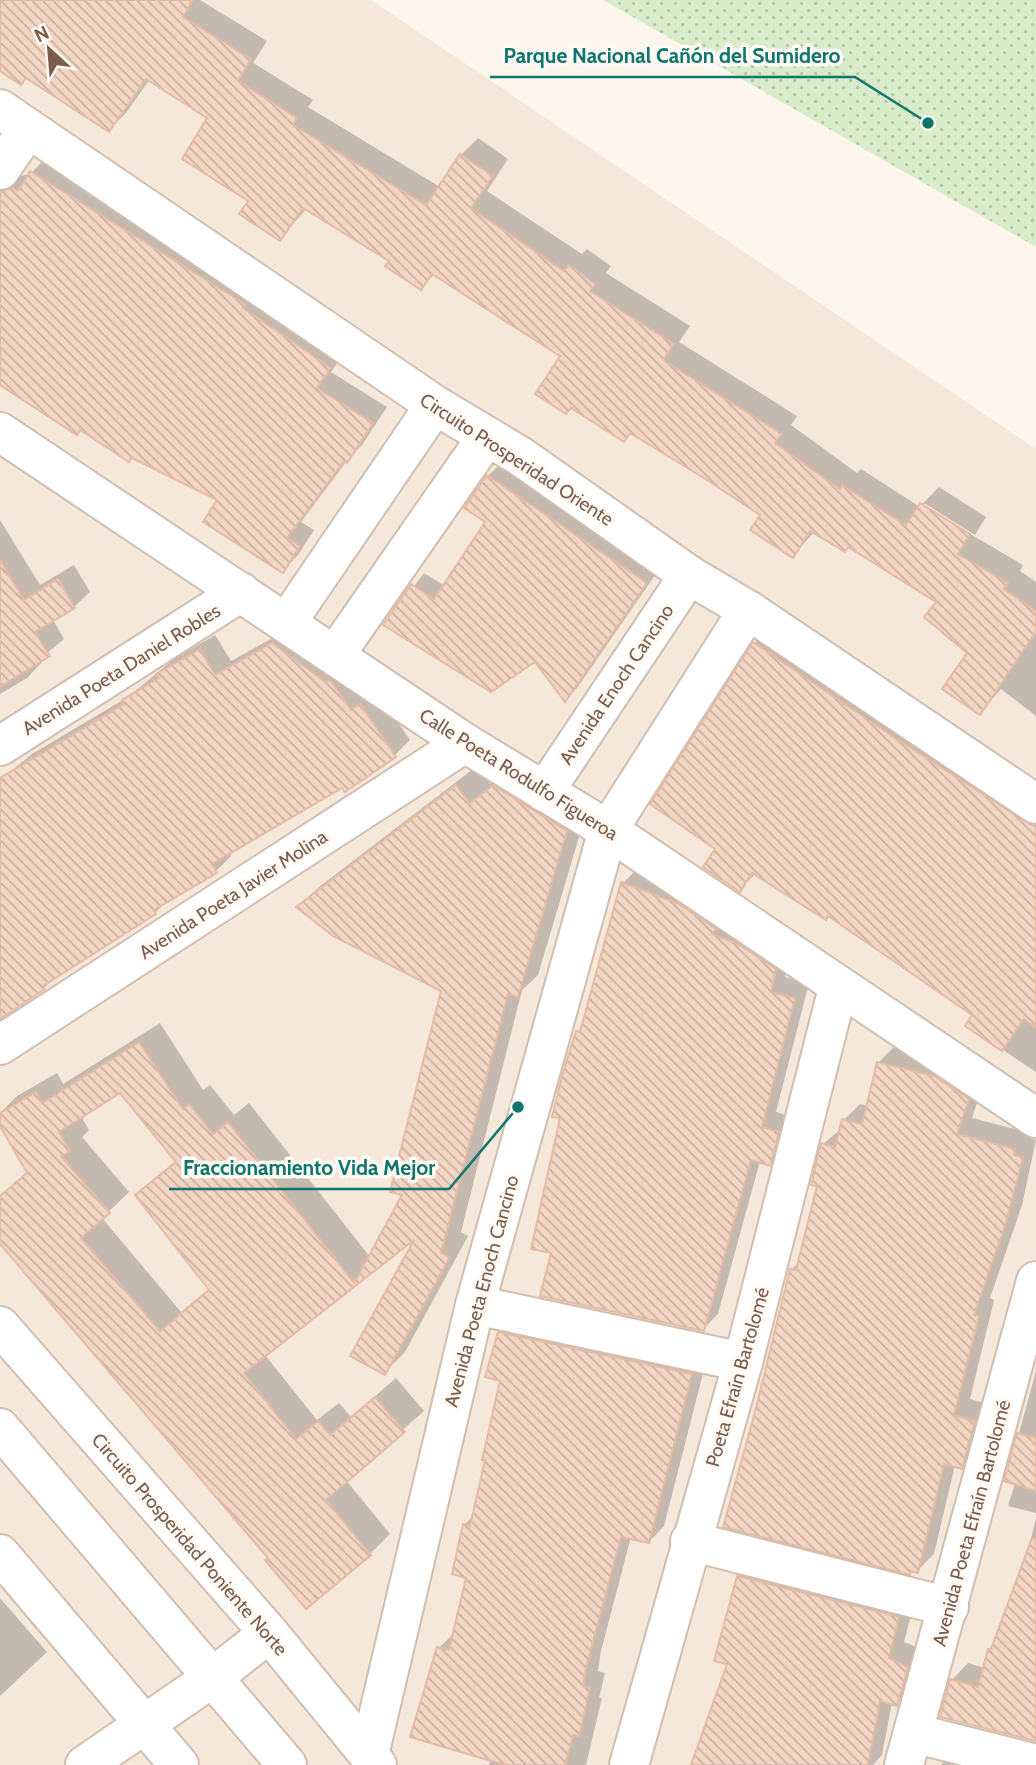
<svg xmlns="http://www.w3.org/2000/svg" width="1036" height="1765" viewBox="0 0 1036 1765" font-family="Cabin,sans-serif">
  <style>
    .residential { fill: #f5e8da }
    .park { fill: url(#park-dots) }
    .shadow { fill: #0003; fill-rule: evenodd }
    .building { fill: url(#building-back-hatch); stroke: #e6bba3; stroke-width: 2; fill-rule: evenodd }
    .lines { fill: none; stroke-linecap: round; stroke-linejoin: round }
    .minor-casing { stroke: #d1beb0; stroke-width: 42 }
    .minor { stroke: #fff; stroke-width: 38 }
    .labels { text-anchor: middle; stroke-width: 7; stroke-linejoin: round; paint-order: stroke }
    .street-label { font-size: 19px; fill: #7a5c4d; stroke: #fffaf3 }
    .leader { fill: none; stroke: #0f766e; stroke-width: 2.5 }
    .callout-dot { fill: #0f766e; stroke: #fffaf3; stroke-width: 2.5 }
    .callout-label { font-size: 21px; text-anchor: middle; font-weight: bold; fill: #0f766e; stroke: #fffaf3; stroke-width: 7; stroke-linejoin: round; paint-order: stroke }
  </style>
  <defs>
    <pattern id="park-dots" width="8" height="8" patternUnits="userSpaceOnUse" patternTransform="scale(1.75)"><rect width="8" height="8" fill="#d8ecc9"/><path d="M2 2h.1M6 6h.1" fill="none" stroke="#b4c2a5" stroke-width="1.8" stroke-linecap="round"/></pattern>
    <pattern id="building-back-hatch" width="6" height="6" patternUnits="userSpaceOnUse" patternTransform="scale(1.75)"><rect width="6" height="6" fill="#f3d5c3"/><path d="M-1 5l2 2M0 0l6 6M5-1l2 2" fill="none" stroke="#cab0a1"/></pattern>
  </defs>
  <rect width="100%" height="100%" fill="#fdf6ec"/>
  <path class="residential" d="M0 0H371L1036 449V1765H0Z"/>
  <path class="park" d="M603 0H1036V247Z"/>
  <g class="shadow">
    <path d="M0 0H200L267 41 253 63 313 100 308 107 440 187 461 155 478 138 508 159 487 191 582 254 587 249 611 266 606 273 690 326 679 342 797 416 791 425 857 473 861 469 920 507 922 504 939 487 986 517 975 535 924 503V507L1023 565 1020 571 1036 582V716L1001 689 980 713 969 652 939 602 850 545 814 532 793 556 763 515 632 432 624 440 562 356 435 274 421 287 392 260 307 208 280 239 251 200 210 118 150 79 126 113 109 130 27 76 0 68Z"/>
    <path d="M47 157 345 352 331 372 387 407 362 445 346 462 301 522 314 530 298 555 282 571 220 500 132 456 0 382V169L16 177 30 174Z"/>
    <path d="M500 464 658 571 577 688 565 700 536 659 385 624 424 573 445 586 488 521V476Z"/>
    <path d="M0 520 40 585 74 565 90 592 74 607 53 620 64 639 40 659 42 662 27 678 0 694Z"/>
    <path d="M771 627 1036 801V1072L967 1026 974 1014 829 915 756 873 739 890 717 849 653 804 755 643Z"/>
    <path d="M289 629 376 690 410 740 395 755 345 789 343 785 229 852 231 856 216 871 171 897 155 913 56 976 44 988 0 1017V780L32 754 128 697 174 659 215 635 231 661Z"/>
    <path d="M477 766 490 784 514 766 587 810 538 975 522 990 461 1232 468 1236 405 1352 384 1373 420 1234 265 1355 317 1420 339 1403 351 1417 396 1378 424 1411 346 1480 390 1534 370 1554 0 1236V1196L28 1172 0 1122V1113L17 1096 57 1073 63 1084 160 1023 203 1090 210 1085 234 1115 249 1103 370 1257 405 1194 443 990 299 906 319 887ZM121 1091 177 1160 137 1195 210 1288 181 1312 102 1218 129 1192 82 1137 89 1130 81 1116Z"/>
    <path d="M638 868 790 954 785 977 809 983 776 1112 793 1117 785 1149 770 1164 760 1161 718 1314 703 1329 553 1252 562 1117 577 1032 584 1025 623 883Z"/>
    <path d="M895 1046 984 1082 972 1118 1031 1133 1030 1138 1036 1140 1022 1205 990 1298 994 1300 970 1399 991 1405 978 1450 962 1467 955 1465 934 1554 917 1571 910 1573 757 1413 791 1270 800 1261 819 1185 823 1144 842 1128 844 1120 860 1104 868 1106 879 1062Z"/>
    <path d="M515 1318 707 1358 664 1526 649 1542 631 1537 601 1651 598 1671 605 1673 599 1698H602L586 1765H489L491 1759 439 1648 455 1632 468 1576 464 1525 474 1515 502 1380 499 1333Z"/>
    <path d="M1036 1371V1513L1008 1506 1015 1483 1006 1480Z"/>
    <path d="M1036 1518V1740L952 1680 968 1663 985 1668 1026 1559Z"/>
    <path d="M756 1560 915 1600 904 1642 924 1650 914 1687 897 1704 892 1703 882 1755 873 1765H690L729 1663 739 1577Z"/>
    <path d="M0 1598 47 1652 0 1696Z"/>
    <path d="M958 1747 1032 1765H941Z"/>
  </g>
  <g class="building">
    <path d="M0 0H193L183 17 251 59 238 81 297 118 293 125 426 205 460 154 493 176 471 208 564 271 569 265 595 284 590 291 674 344 663 360 782 434 775 443 840 489 842 485 906 525 920 503 970 534 958 554 1008 583 1004 589 1036 611V632L980 715 942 689 967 653 924 617 936 602 848 547 845 552 810 531 793 558 750 530 760 515 707 480 630 433 624 442 571 408 566 414 535 394 560 356 432 274 421 290 385 266 389 261 303 208 280 241 239 214 248 201 182 159 207 118 146 79 109 132 26 78 21 85 0 71Z"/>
    <path d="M30 171 245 304 243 308 331 368 317 388 373 423 347 463 344 461 287 538 300 546 283 573 203 522 217 500 132 458 129 462 80 430 77 435 0 385V192L12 187 18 191Z"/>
    <path d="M487 475 647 583 565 702 535 662 491 692 383 625 411 584 434 599 485 522 464 508Z"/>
    <path d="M0 560 24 600 58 579 75 608 35 632 50 656 0 687Z"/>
    <path d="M753 642 895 738 1036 828V1028L1024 1019 1002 1051 965 1026 972 1015 828 916 826 920 752 873 740 892 703 867 715 849 650 804Z"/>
    <path d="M272 643 326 682 330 680 351 710 360 704 396 757 345 792 342 788 212 864 217 873 154 910 156 914 43 986 45 989 0 1019V778L124 704 122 700 159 678 156 674 200 649 215 675Z"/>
    <path d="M456 785 470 803 493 785 567 831 518 997 508 994 441 1253 450 1257 385 1375 350 1356 414 1240 244 1373 296 1439 318 1421 330 1435 375 1397 405 1432 326 1500 371 1555 306 1609 265 1560 268 1558 0 1244V1196L27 1173 0 1126V1113L36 1092 42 1103 139 1042 183 1109 189 1104 213 1134 228 1122 354 1283 402 1195 390 1192 441 991 333 936 296 907ZM120 1093 176 1162 135 1195 209 1290 160 1331 81 1238 110 1213 61 1156 70 1151 59 1132Z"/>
    <path d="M621 882 677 903 716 929 712 934 738 944 776 969 771 992 795 998 762 1127 779 1132 770 1166 751 1160 704 1331 540 1296 551 1253 531 1249 560 1118 552 1117 562 1076 576 1031 580 1032Z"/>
    <path d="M877 1062 934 1076 969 1099 957 1134 1015 1149 1014 1155 1023 1157 1006 1223 974 1315 979 1316 954 1415 975 1421 962 1469 944 1464 918 1573 911 1571 910 1575 723 1527 755 1412 790 1269 796 1270 817 1186 811 1185 821 1143 835 1147 842 1119 862 1124Z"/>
    <path d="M498 1332 692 1374 649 1543 621 1537 586 1668 583 1686 590 1688 579 1736 573 1735 565 1765H505L410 1737 437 1647 449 1650 466 1578 452 1574 463 1524 470 1526 485 1460H482L500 1381 485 1377Z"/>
    <path d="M1017 1433 1036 1438V1491L1004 1481Z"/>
    <path d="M1032 1538 1036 1539V1741L940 1717 950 1679 978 1687 988 1649H991Z"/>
    <path d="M737 1576 899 1617 889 1658 908 1667 897 1706 880 1701 868 1765H691L727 1664 714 1661Z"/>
  </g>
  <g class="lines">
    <defs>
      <g id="minor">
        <path d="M0 109 435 405 520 456 689 575 748 610 1036 804"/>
        <path d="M0 170 28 129"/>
        <path d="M0 432 465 743 608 830 1036 1118"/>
        <path d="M287 622 435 405"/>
        <path d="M335 655 486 438"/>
        <path d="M0 746 241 592"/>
        <path d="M544 792 689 575"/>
        <path d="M0 1045 465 743"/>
        <path d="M475 1305 743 1362"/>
        <path d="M0 1326 269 1633 377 1765"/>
        <path d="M0 1428 287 1765"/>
        <path d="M690 1541 949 1607"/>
        <path d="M0 1554 179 1765"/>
        <path d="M913 1733 1036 1764"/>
        <path d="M369 1755 475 1305 608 830 748 610"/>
        <path d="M85 1765 212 1678 269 1633"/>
        <path d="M629 1765 743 1362 838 988"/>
        <path d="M904 1765 1036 1281"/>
      </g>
    </defs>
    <use href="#minor" class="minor-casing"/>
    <use href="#minor" class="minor"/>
  </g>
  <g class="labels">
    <g class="street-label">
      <text transform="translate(517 459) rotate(33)" y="7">Circuito Prosperidad Oriente</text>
      <text transform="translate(121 669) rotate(-32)" y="7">Avenida Poeta Daniel Robles</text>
      <text transform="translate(616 684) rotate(-56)" y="7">Avenida Enoch Cancino</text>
      <text transform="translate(519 774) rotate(32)" y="7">Calle Poeta Rodulfo Figueroa</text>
      <text transform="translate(233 894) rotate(-33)" y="7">Avenida Poeta Javier Molina</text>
      <text transform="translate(481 1291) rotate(-75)" y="7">Avenida Poeta Enoch Cancino</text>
      <text transform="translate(737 1377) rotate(-74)" y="7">Poeta Efraín Bartolomé</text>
      <text transform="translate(971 1523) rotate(-75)" y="7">Avenida Poeta Efraín Bartolomé</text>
      <text transform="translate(190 1544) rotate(49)" y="7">Circuito Prosperidad Poniente Norte</text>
    </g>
  </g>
  <path class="leader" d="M928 123L855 77H490M518 1107L449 1189H169"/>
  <g class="callout-dot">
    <circle cx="928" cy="123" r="7"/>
    <circle cx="518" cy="1107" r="7"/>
  </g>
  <g class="callout-label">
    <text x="672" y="63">Parque Nacional Cañón del Sumidero</text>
    <text x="309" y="1175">Fraccionamiento Vida Mejor</text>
  </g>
  <g transform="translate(49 49) rotate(334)" stroke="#fffaf3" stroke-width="5" paint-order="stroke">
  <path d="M0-5L12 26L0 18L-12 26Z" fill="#7a5c4d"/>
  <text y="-10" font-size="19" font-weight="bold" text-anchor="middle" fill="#7a5c4d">N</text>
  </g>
</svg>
